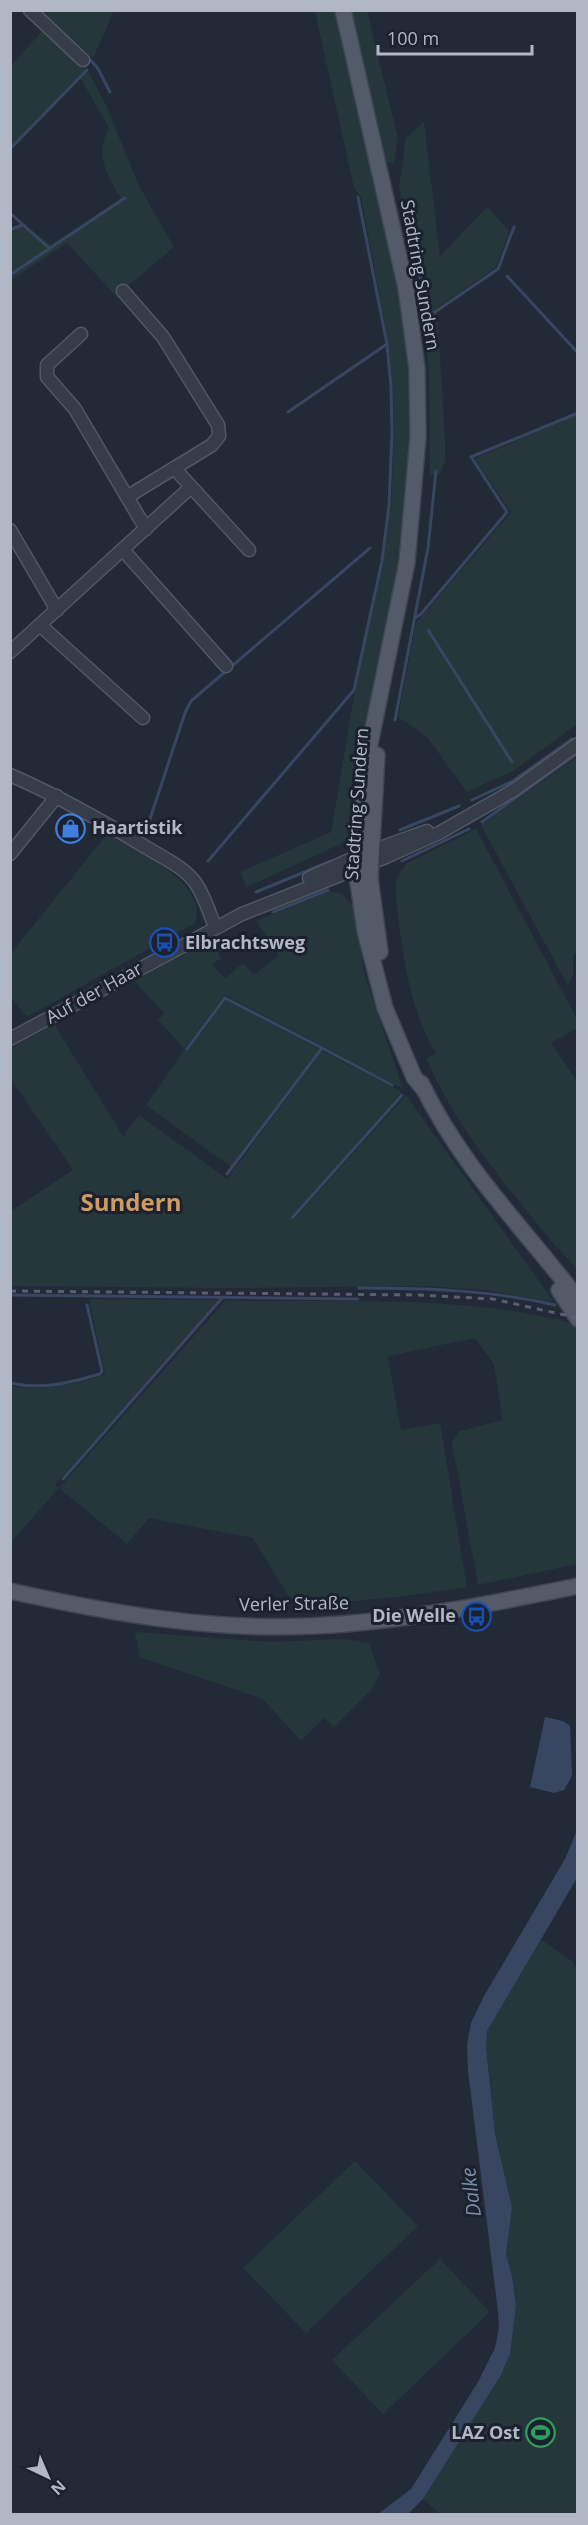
<svg xmlns="http://www.w3.org/2000/svg" width="588" height="2525" viewBox="0 0 588 2525" font-family="'Open Sans',sans-serif">
  <style>
    .green { fill: #25373a }
    .water { fill: #394661 }
    .lines { fill: none; stroke-linecap: round; stroke-linejoin: round }
    .stream { stroke: #394661; stroke-width: 3 }
    .minor-casing { stroke: #515763; stroke-width: 15 }
    .major-casing { stroke: #3f4552; stroke-width: 18 }
    .minor { stroke: #363c48; stroke-width: 12 }
    .major { stroke: #545b68; stroke-width: 15 }
    .rail { stroke: #585f6f; stroke-width: 3; stroke-dasharray: 6 6; stroke-linecap: butt }
    .labels { text-anchor: middle; stroke-width: 6; stroke-linejoin: round; paint-order: stroke }
    .street-label { font-size: 18px; fill: #b1b7c5; stroke: #1b212d }
    .poi-label { font-size: 18px; font-weight: bold; fill: #b1b7c5; stroke: #1b212d; text-anchor: start }
    .water-label { font-size: 20px; font-style: italic; fill: #7a8bab; stroke: #1b212d }
    .district-label { font-size: 24px; font-weight: bold; fill: #cd9b63; stroke: #1b212d }
  </style>
  <rect width="100%" height="100%" fill="#222a38"/>
  <g class="green">
    <path d="M42 11H114L93 58Z"/>
    <path d="M315 11H337L398 281 410 365 412 436 401 560 361 754 354 819 349 840 247 887 240 872 331 832 354 696 383 561 391 507 394 433 393 388 389 347 361 197 354 188Z"/>
    <path d="M348 11H367L398 138 394 164 384 162Z"/>
    <path d="M44 29 86 69 11 147V66Z"/>
    <path d="M88 71 107 107 138 184 174 247 116 296 67 243 11 280 10 228 22 223 51 245 121 198C106 176 95 153 109 128L81 79Z"/>
    <path d="M424 122 440 256 487 207 509 231 496 267 437 308 445 440V461L439 475H430L429 368 419 289 399 186 406 138Z"/>
    <path d="M577 415V724L513 771 467 792 427 737 398 717 416 623 511 512 474 459Z"/>
    <path d="M577 757 578 951 573 955V975L568 986 481 825Z"/>
    <path d="M476 829 577 1019V1028L551 1043 577 1081V1270C570 1260 560 1252 553 1243 506 1186 455 1126 426 1058L436 1054C412 1013 403 962 398 916 397 904 394 890 397 879 399 872 403 868 407 863Z"/>
    <path d="M108 833C135 850 210 883 195 923L27 1017 11 997V953Z"/>
    <path d="M330 891 342 894 354 906 364 973 403 1089 225 995 185 1048 188 1051 226 1000 319 1049 231 1167 146 1105 185 1049 158 1020 164 1013 134 981 212 939 221 958 212 965 225 978 243 963 254 975 279 955 256 921Z"/>
    <path d="M54 1024 123 1136 139 1115 227 1179 322 1051 402 1092 290 1218 293 1220 406 1095 554 1302 484 1290 426 1286 226 1288 11 1286V1211L73 1170 11 1079V1048Z"/>
    <path d="M89 1299 218 1300 55 1485 59 1488 226 1300C345 1304 459 1293 575 1324L577 1328V1564L478 1585 452 1442 460 1431 503 1420 494 1364 475 1338 388 1356 401 1430 440 1423 467 1587 406 1596 295 1607 253 1538 149 1518 127 1544 59 1488 11 1542V1386C45 1391 71 1384 105 1375Z"/>
    <path d="M135 1632 271 1642 344 1639 369 1643 380 1674 372 1689 334 1727 324 1718 301 1741 263 1699 139 1657Z"/>
    <path d="M540 1939 573 1962 577 1970V2514H440L423 2499 501 2375 510 2354 516 2306 512 2276 506 2255 512 2207 495 2134 486 2047 487 2031Z"/>
    <path d="M355 2161 418 2226 306 2333 243 2268Z"/>
    <path d="M440 2259 490 2312 383 2414 332 2360Z"/>
  </g>
  <g class="water">
    <path d="M545 1717 563 1721 570 1726 572 1776 564 1790 554 1793 530 1787Z"/>
    <path d="M577 1830V1878L487 2031 486 2047 495 2134 512 2207 506 2255 512 2276 516 2306 510 2354 501 2375 423 2499 408 2514H378L411 2489 478 2382 495 2348 499 2328 498 2312 468 2071 467 2045 471 2023 484 1996 565 1859Z"/>
  </g>
  <g class="lines">
    <g class="stream">
      <path d="M87 57 97 67 110 92"/>
      <path d="M10 149 87 70"/>
      <path d="M406 210 427 309 430 313 435 312 498 269 514 227"/>
      <path d="M10 213 50 249"/>
      <path d="M10 230 22 225"/>
      <path d="M10 275 125 198"/>
      <path d="M507 276 578 353"/>
      <path d="M288 412 387 344"/>
      <path d="M415 618 421 614 507 512 471 457 578 413"/>
      <path d="M428 630 512 762"/>
      <path d="M395 720 428 548 436 471"/>
      <path d="M472 800 513 781 572 739"/>
      <path d="M482 822 578 753"/>
      <path d="M400 830 459 806"/>
      <path d="M146 831 185 713 191 701 370 548"/>
      <path d="M208 861 354 690 382 561 389 506 392 433 391 386 387 344 358 197"/>
      <path d="M402 861 469 829"/>
      <path d="M256 892 331 861"/>
      <path d="M273 912 328 890"/>
      <path d="M187 1049 225 998 322 1048"/>
      <path d="M227 1174 322 1048 392 1085"/>
      <path d="M292 1218 402 1095"/>
      <path d="M359 1288C425 1288 491 1290 555 1305"/>
      <path d="M10 1295 358 1299"/>
      <path d="M10 1383C43 1390 69 1383 100 1374L102 1371 87 1305"/>
      <path d="M63 1479 222 1298"/>
    </g>
    <defs>
      <g id="minor">
        <path d="M30 10 83 60"/>
        <path d="M123 291 163 337 218 425 219 436 212 445 127 497"/>
        <path d="M81 334 47 365V377L75 409 146 529"/>
        <path d="M174 468 249 550"/>
        <path d="M10 530 57 610"/>
        <path d="M123 550 226 666"/>
        <path d="M40 625 143 718"/>
        <path d="M10 652 191 487"/>
        <path d="M10 775C59 796 104 822 149 849 164 858 183 867 194 881 204 894 209 912 215 927"/>
        <path d="M10 854 57 796"/>
        <path d="M309 878 358 856 427 831"/>
        <path d="M10 1039 242 914 386 857 439 833 514 790 578 744"/>
      </g>
      <g id="major">
        <path d="M343 10 406 288 417 369 418 437 407 562 363 778 358 882 365 931 385 1008 414 1077 425 1091"/>
        <path d="M377 755 370 878 380 952"/>
        <path d="M421 1083C462 1168 522 1226 578 1299"/>
        <path d="M559 1290 578 1319"/>
        <path d="M10 1591C110 1613 210 1631 312 1626 401 1622 490 1604 578 1586"/>
      </g>
    </defs>
    <use href="#minor" class="minor-casing"/>
    <use href="#major" class="major-casing"/>
    <use href="#minor" class="minor"/>
    <use href="#major" class="major"/>
    <path class="rail" d="M10 1291 419 1295 493 1299 578 1318"/>
  </g>
  <defs>
    <symbol id="shop-ring" viewBox="-11 -11 22 22"><circle r="9.5" fill="#1b212d" stroke="#3f7fe0" stroke-width="1.5"/><path d="M-5-2.5h2.3a2.7 3.5 0 0 1 5.4 0H5L5.5 6h-11ZM-1.5-2.5h3a1.5 2.3 0 0 0-3 0Z" fill="#3f7fe0"/></symbol>
    <symbol id="bus-ring" viewBox="-11 -11 22 22"><circle r="9.5" fill="#1b212d" stroke="#1a4fb4" stroke-width="1.5"/><path d="M-5-6H5V4H4V6H2V4H-2V6H-4V4H-5ZM-3.5-4V0h7V-4ZM-3.5 1.2v1.5H-2V1.2ZM2 1.2v1.5H3.5V1.2Z" fill="#1a4fb4"/></symbol>
    <symbol id="stadium-ring" viewBox="-11 -11 22 22"><circle r="9.5" fill="#1b212d" stroke="#2e9e5b" stroke-width="1.5"/><path d="M0-5a6.5 5 0 1 0 0 10a6.5 5 0 1 0 0-10ZM-3.5-1.8h7v3.6h-7Z" fill="#2e9e5b"/></symbol>
  </defs>
  <g fill-rule="evenodd">
    <use href="#shop-ring" x="54" y="812" width="33" height="33"/>
    <use href="#bus-ring" x="148" y="926" width="33" height="33"/>
    <use href="#bus-ring" x="460" y="1600" width="33" height="33"/>
    <use href="#stadium-ring" x="524" y="2416" width="33" height="33"/>
  </g>
  <g class="labels">
    <g class="street-label">
      <text transform="translate(420 275) rotate(80)" y="6">Stadtring Sundern</text>
      <text transform="translate(357 804) rotate(-86)" y="6">Stadtring Sundern</text>
      <text transform="translate(94 993) rotate(-29)" y="6">Auf der Haar</text>
      <text transform="translate(294 1604) rotate(-1)" y="6">Verler Straße</text>
    </g>
    <g class="poi-label">
      <text x="92" y="834">Haartistik</text>
      <text x="185" y="949">Elbrachtsweg</text>
      <text x="456" y="1622" text-anchor="end">Die Welle</text>
      <text x="520" y="2439" text-anchor="end">LAZ Ost</text>
    </g>
    <g class="water-label">
      <text transform="translate(471 2192) rotate(-97)" y="7">Dalke</text>
    </g>
    <g class="district-label">
      <text x="131" y="1211">Sundern</text>
    </g>
  </g>
  <rect width="588" height="2525" fill="none" stroke="#b1b7c5" stroke-width="24"/>
  <g transform="translate(48 2477) rotate(136)" stroke="#1b212d" stroke-width="4.5" paint-order="stroke">
  <path d="M0-4.5L10 22L0 15L-10 22Z" fill="#b1b7c5"/>
  <text y="-9" font-size="16" font-weight="bold" text-anchor="middle" fill="#b1b7c5">N</text>
  </g>
  <path d="M378 45v9h154v-9" fill="none" stroke="#b1b7c5" stroke-width="3"/>
  <text x="387" y="45" font-size="18" fill="#b1b7c5" stroke="#1b212d" stroke-width="4.5" paint-order="stroke">100 m</text>
</svg>
